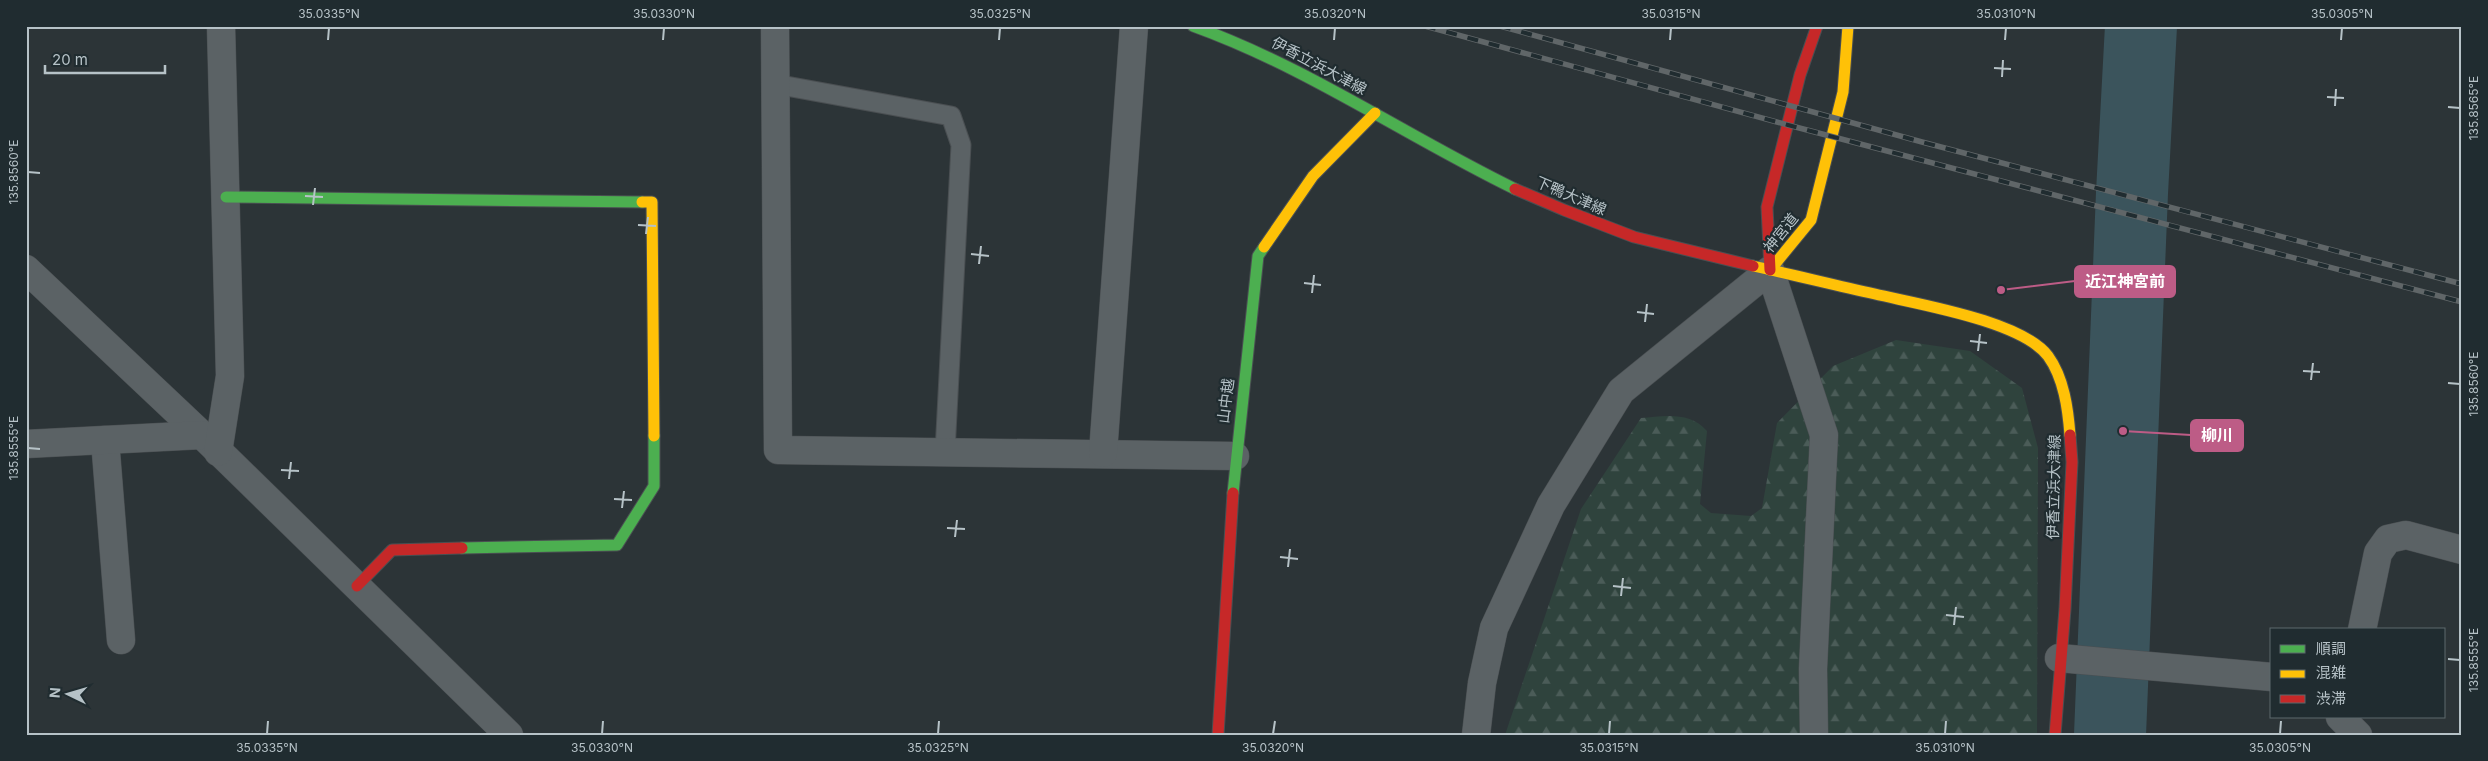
<svg xmlns="http://www.w3.org/2000/svg" width="2488" height="761" viewBox="0 0 2488 761" font-family="Inter,'Noto Sans JP',sans-serif">
  <style>
    .forest { fill: url(#forest-firs) }
    .lines { fill: none; stroke-linecap: round; stroke-linejoin: round }
    .river { stroke: #3b545c; stroke-width: 72 }
    .lane-casing { stroke: #4a4f52; stroke-width: 21 }
    .street-casing { stroke: #4a4f52; stroke-width: 29 }
    .fast-casing { stroke: #4a4f52; stroke-width: 13 }
    .slow-casing { stroke: #4a4f52; stroke-width: 13 }
    .jam-casing { stroke: #4a4f52; stroke-width: 13 }
    .lane { stroke: #5b6265; stroke-width: 19 }
    .street { stroke: #5b6265; stroke-width: 28 }
    .fast { stroke: #4caf50; stroke-width: 11 }
    .slow { stroke: #ffc107; stroke-width: 11 }
    .jam { stroke: #c62828; stroke-width: 11 }
    .rail-casing { stroke: #606668; stroke-width: 5.5 }
    .rail { stroke: #202c30; stroke-width: 4; stroke-dasharray: 11; stroke-linecap: butt }
    .ticks { fill: none; stroke: #b6c2c7; stroke-width: 2 }
    .labels { text-anchor: middle; stroke-width: 4.5; stroke-linejoin: round; paint-order: stroke }
    .street-label { font-size: 15px; fill: #b6c2c7; stroke: #202c30 }
    .leader { fill: none; stroke: #bd5c86; stroke-width: 2 }
    .callout-dot { fill: #bd5c86; stroke: #202c30; stroke-width: 2 }
    .callout { fill: #bd5c86; stroke: #bd5c86; stroke-width: 2 }
    .callout-label { font-size: 16px; text-anchor: middle; font-weight: bold; fill: #fff }
    .neatline { fill: none; stroke: #b6c2c7; stroke-width: 2 }
    .ticks-label { font-size: 12px; text-anchor: middle; fill: #b6c2c7 }
  </style>
  <defs>
    <pattern id="forest-firs" width="22" height="20" patternUnits="userSpaceOnUse" patternTransform="scale(1.25)"><rect width="22" height="20" fill="#2f433d"/><path d="M5 1l3.5 6h-7zM16 11l3.5 6h-7z" fill="#4b5c58"/></pattern>
  </defs>
  <rect width="100%" height="100%" fill="#2c3437"/>
  <path class="forest" d="M1896 340 1970 351 2022 388 2038 448 2037 735H1505L1581 509 1641 418C1664 416 1690 411 1707 431L1700 504 1711 513 1751 516 1762 508 1777 423 1833 366Z"/>
  <g class="lines">
    <path class="river" d="M2110 735 2132 193 2141 26"/>
    <defs>
      <path id="lane" d="M775 84 951 116 961 145 945 452"/>
      <g id="street">
        <path d="M775 26 778 450 1235 456"/>
        <path d="M26 269 202 435 509 735"/>
        <path d="M105 440 121 640"/>
        <path d="M26 444 202 435"/>
        <path d="M218 452 230 376 221 26"/>
        <path d="M1103 453 1134 26"/>
        <path d="M2362 630 2378 553 2388 539 2406 535 2462 550"/>
        <path d="M2059 658 2272 677"/>
        <path d="M2340 717 2358 735"/>
        <path d="M1476 735 1482 683 1494 628 1551 505 1621 391 1770 270 1824 435 1813 669 1814 735"/>
      </g>
      <g id="fast">
        <path d="M1193 26C1307 67 1406 136 1515 189"/>
        <path d="M226 197 642 202"/>
        <path d="M1233 493 1258 256 1264 247"/>
        <path d="M462 548 617 545 654 486V436"/>
      </g>
      <g id="slow">
        <path d="M642 202H652L654 436"/>
        <path d="M1264 247 1313 176 1375 113"/>
        <path d="M1753 266C1794 275 1834 285 1875 294 1917 304 2022 321 2048 356 2064 378 2068 409 2070 435"/>
        <path d="M1770 270 1811 220 1843 92 1848 26"/>
      </g>
      <g id="jam">
        <path d="M1515 189 1564 210 1634 237 1753 266"/>
        <path d="M1770 270 1767 207 1800 75 1817 26"/>
        <path d="M357 586 392 550 462 548"/>
        <path d="M1218 735 1233 493"/>
        <path d="M2055 735 2065 609 2072 462 2070 435"/>
      </g>
    </defs>
    <use href="#lane" class="lane-casing"/>
    <use href="#street" class="street-casing"/>
    <use href="#fast" class="fast-casing"/>
    <use href="#slow" class="slow-casing"/>
    <use href="#jam" class="jam-casing"/>
    <use href="#lane" class="lane"/>
    <use href="#street" class="street"/>
    <use href="#fast" class="fast"/>
    <use href="#slow" class="slow"/>
    <use href="#jam" class="jam"/>
    <defs>
      <g id="rail">
        <path d="M1425 26 1788 125 2462 302"/>
        <path d="M1500 26 1922 142 2462 284"/>
      </g>
    </defs>
    <use href="#rail" class="rail-casing"/>
    <use href="#rail" class="rail"/>
  </g>
  <path class="ticks" d="M328 40 329 28M663 40 664 28M999 40 1000 28M1334 40 1335 28M1670 40 1671 28M2005 40 2006 28M2341 40 2342 28M1994 68 2011 69M2002 77 2003 60M2327 97 2344 98M2335 106 2336 89M2448 107 2460 108M28 172 40 173M305 196 323 197M313 205 315 188M638 225 656 226M646 234 648 217M971 254 989 256M979 264 981 246M1304 283 1321 285M1312 293 1314 275M1637 312 1654 314M1645 322 1647 304M1970 341 1987 343M1978 351 1980 334M2303 371 2320 372M2311 380 2313 363M2448 383 2460 384M28 448 40 449M281 470 299 471M289 479 291 462M614 499 632 500M622 508 624 491M947 528 965 529M955 537 957 520M1280 557 1298 559M1288 567 1290 549M1613 586 1631 588M1621 596 1623 578M1946 615 1964 617M1954 625 1956 607M2448 659 2460 660M267 734 268 721M602 734 603 721M938 734 939 721M1273 734 1275 721M1609 734 1610 721M1945 734 1946 721M2280 734 2281 721"/>
  <g class="labels">
    <g class="street-label">
      <text transform="translate(1319 66) rotate(28)" y="5">伊香立浜大津線</text>
      <text transform="translate(1571 196) rotate(23)" y="5">下鴨大津線</text>
      <text transform="translate(1781 233) rotate(-51)" y="5">神宮道</text>
      <text transform="translate(1226 401) rotate(-83)" y="5">山中越</text>
      <text transform="translate(2054 487) rotate(-89)" y="5">伊香立浜大津線</text>
    </g>
  </g>
  <path class="leader" d="M2001 290L2075 281M2123 431L2191 435"/>
  <g class="callout-dot">
    <circle cx="2001" cy="290" r="5"/>
    <circle cx="2123" cy="431" r="5"/>
  </g>
  <g class="callout">
    <rect x="2075" y="266" width="100" height="31" rx="5"/>
    <rect x="2191" y="420" width="52" height="31" rx="5"/>
  </g>
  <g class="callout-label">
    <text x="2125" y="287">近江神宮前</text>
    <text x="2217" y="441">柳川</text>
  </g>
  <rect width="2488" height="761" fill="none" stroke="#202c30" stroke-width="55"/>
  <rect x="2270" y="628" width="175" height="90" fill="#202c30" stroke="#5c686c"/>
  <rect x="2280" y="645" width="25" height="8" fill="#4caf50" stroke="#5c686c"/>
  <text x="2316" y="654" font-size="15" fill="#b6c2c7">順調</text>
  <rect x="2280" y="670" width="25" height="8" fill="#ffc107" stroke="#5c686c"/>
  <text x="2316" y="678" font-size="15" fill="#b6c2c7">混雑</text>
  <rect x="2280" y="695" width="25" height="8" fill="#c62828" stroke="#5c686c"/>
  <text x="2316" y="704" font-size="15" fill="#b6c2c7">渋滞</text>
  <g transform="translate(68 694) rotate(275)" stroke="#202c30" stroke-width="4" paint-order="stroke">
  <path d="M0-4L9 19L0 12L-9 19Z" fill="#b6c2c7"/>
  <text y="-8" font-size="14" font-weight="bold" text-anchor="middle" fill="#b6c2c7">N</text>
  </g>
  <path d="M45 65v8h120v-8" fill="none" stroke="#b6c2c7" stroke-width="2.5"/>
  <text x="52" y="65" font-size="15" fill="#b6c2c7" stroke="#202c30" stroke-width="4" paint-order="stroke">20 m</text>
  <rect x="28" y="28" width="2432" height="706" class="neatline"/>
  <g class="ticks-label">
    <text x="329" y="18">35.0335°N</text>
    <text x="664" y="18">35.0330°N</text>
    <text x="1000" y="18">35.0325°N</text>
    <text x="1335" y="18">35.0320°N</text>
    <text x="1671" y="18">35.0315°N</text>
    <text x="2006" y="18">35.0310°N</text>
    <text x="2342" y="18">35.0305°N</text>
    <text transform="translate(2474 108) rotate(-90)" y="4">135.8565°E</text>
    <text transform="translate(14 172) rotate(-90)" y="4">135.8560°E</text>
    <text transform="translate(2474 384) rotate(-90)" y="4">135.8560°E</text>
    <text transform="translate(14 448) rotate(-90)" y="4">135.8555°E</text>
    <text transform="translate(2474 660) rotate(-90)" y="4">135.8555°E</text>
    <text x="267" y="752">35.0335°N</text>
    <text x="602" y="752">35.0330°N</text>
    <text x="938" y="752">35.0325°N</text>
    <text x="1273" y="752">35.0320°N</text>
    <text x="1609" y="752">35.0315°N</text>
    <text x="1945" y="752">35.0310°N</text>
    <text x="2280" y="752">35.0305°N</text>
  </g>
</svg>
